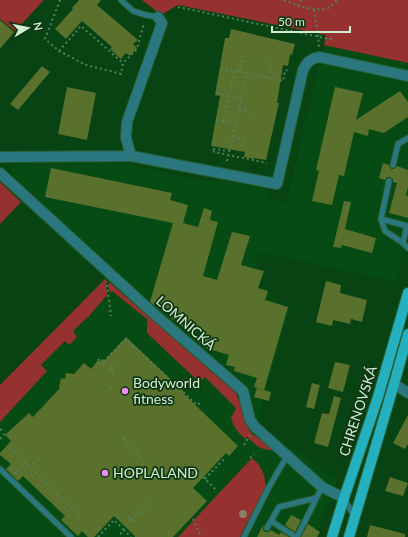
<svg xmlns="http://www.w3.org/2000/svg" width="408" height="537" viewBox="0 0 408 537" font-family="Lato,sans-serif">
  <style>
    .built { fill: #064b14 }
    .green { fill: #95312e }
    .building { fill: #59712d }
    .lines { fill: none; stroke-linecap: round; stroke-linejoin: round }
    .lane-casing { stroke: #285f32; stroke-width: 7 }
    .street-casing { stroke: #285f32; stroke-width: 12 }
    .primary-casing { stroke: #285f32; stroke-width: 12 }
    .path { stroke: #528159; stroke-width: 2; stroke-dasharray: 2 3; stroke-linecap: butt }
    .lane { stroke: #2a777f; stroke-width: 5 }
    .street { stroke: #2a777f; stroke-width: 10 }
    .primary { stroke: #24b0be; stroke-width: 10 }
    .path-bridge { stroke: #528159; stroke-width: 2; stroke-dasharray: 2 3; stroke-linecap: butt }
    .tree { fill: #887e66 }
    .poi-dot { fill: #f18bf5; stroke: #0c3612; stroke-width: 1.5 }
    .labels { text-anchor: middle; stroke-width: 3.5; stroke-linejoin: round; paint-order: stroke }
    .street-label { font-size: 14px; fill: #d3efd3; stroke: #0c3612 }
    .poi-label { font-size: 14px; fill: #d3efd3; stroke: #0c3612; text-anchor: start }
  </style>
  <rect width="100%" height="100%" fill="#084313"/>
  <path class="built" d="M324 45 408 63V231L396 282 260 252 255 268 263 271 259 288 272 293 279 304 290 308 257 423 337 480 316 537H0V422L8 414 0 385 105 279 21 202 11 171 15 162 113 161 196 179 265 186 268 199 286 203Z"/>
  <g class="green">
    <path d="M0 0H44L15 31 0 19Z"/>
    <path d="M142 0H408V63L324 45 326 35 178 5 161 15Z"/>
    <path d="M0 182 21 202 0 224Z"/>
    <path d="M105 279 107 281 106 285 107 295 89 316 73 331 77 337 69 345 65 341 41 365 47 371 0 422V385Z"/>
    <path d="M109 282 236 393 240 404 248 428 252 434 273 448 271 450C260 450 254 443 247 437L245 439C239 433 233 427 231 418L236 408 205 377 199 382 147 333V319L112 291 110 292 108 286Z"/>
    <path d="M252 458 259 465 264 475 266 487 240 537H178Z"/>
  </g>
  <g class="building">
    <path d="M79 0H101L97 5 138 40 133 44 137 48 130 56 126 53 121 59 110 49 112 47 82 21 66 39 55 29 73 9 72 8Z"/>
    <path d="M0 20 14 32 0 49Z"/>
    <path d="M231 29 295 44 292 55 290 54 288 66 283 65 277 103H279L266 160 254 158V159L244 157 245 152 211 146 220 96 215 95 225 38H229Z"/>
    <path d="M42 66 50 72 18 110 10 104Z"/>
    <path d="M67 87 96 93 87 140 58 134Z"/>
    <path d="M335 87 363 93 356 120 400 91 408 102V117L384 133 369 129 368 136 354 132 344 176 339 175 332 205 312 201 319 171 316 170Z"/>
    <path d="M383 163 389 165 390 168 392 169H394L397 166 408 170V187L406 195 408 196V218L389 213 397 183 393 182V179L390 177H387L385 180 379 178Z"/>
    <path d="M51 168 172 193 170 200 188 205 183 223 198 227 204 208 212 211 210 220 218 222 203 276 217 280 232 232 250 236 241 265 264 271 258 288 268 291 265 300 288 307 264 390 254 387 257 378 234 371 235 367 226 365 229 355 206 348 207 345 199 342 202 332 178 325 180 322 171 319 174 310 152 304 150 302 173 223 45 197Z"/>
    <path d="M344 201 351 202 345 229 376 238 372 253 342 245 341 248 333 247Z"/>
    <path d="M326 281 341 285 340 293 367 300 362 322 351 319 350 324 333 320 332 326 316 322Z"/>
    <path d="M126 337 185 393 184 394 238 446 229 456 226 453 193 488 207 501 173 537H136L114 516 94 537H88L82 531 78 536 61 520 65 516 23 476 18 481 6 469 11 464 0 455V453L11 441 5 435 29 413 33 417 60 388 59 387 61 378 65 379 66 373 74 374 84 363 91 369 98 360 100 361 102 359 105 360Z"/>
    <path d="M335 362 350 365 343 392 328 388Z"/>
    <path d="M312 383 320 385 314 409 306 407Z"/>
    <path d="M257 388 271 392 269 401 254 397Z"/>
    <path d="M334 396 341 398 328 447 314 443 322 413 329 414Z"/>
    <path d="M408 415V444L405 449 393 443Z"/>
    <path d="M390 477 408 483 403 496 385 491Z"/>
    <path d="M291 515 301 520 295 532 285 525Z"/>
    <path d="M308 524 320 532 317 537H301Z"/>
    <path d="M263 525V530L265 532H269L271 530 279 535 281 532 289 537H257Z"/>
    <path d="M370 525 405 534V537H367Z"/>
  </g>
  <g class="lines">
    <defs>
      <g id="lane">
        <path d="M121 0 133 11 146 15 158 17"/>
        <path d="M393 165 398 144 408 138"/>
        <path d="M389 181 381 219 385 231 403 243 408 248"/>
        <path d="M381 219 407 226 403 243"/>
        <path d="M0 469 71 537"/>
        <path d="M344 498 354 516"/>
        <path d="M271 521 296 537"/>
        <path d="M267 528 279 507 316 498"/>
        <path d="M244 537 269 487 287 456"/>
        <path d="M297 537 322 487"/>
      </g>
      <g id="street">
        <path d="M131 156 277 184 303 70C307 62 310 59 319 57L408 76"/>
        <path d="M0 157 131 156 126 138 127 122 162 23 158 17"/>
        <path d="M0 173 152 312 243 391 250 420 255 427 322 487 344 498"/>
        <path d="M394 384 408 393"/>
      </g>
      <g id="primary">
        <path d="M332 537 344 498 378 397 408 293"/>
        <path d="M349 537 394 384 408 334"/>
      </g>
    </defs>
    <use href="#lane" class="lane-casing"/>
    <use href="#street" class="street-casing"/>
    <use href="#primary" class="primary-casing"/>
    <g class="path">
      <path d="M60 0 45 39 59 51 86 65 121 74 123 63 137 49 144 23"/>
      <path d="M284 0C295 5 316 13 328 8 331 7 335 2 337 0"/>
      <path d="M298 6 301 0"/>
      <path d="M178 7 334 40"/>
      <path d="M314 10 318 34 319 48"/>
      <path d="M59 51 81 26 123 63"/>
      <path d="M221 68 283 81 285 70 289 71"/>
      <path d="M239 72 243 56"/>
      <path d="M268 78 271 62"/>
      <path d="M217 93 242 98"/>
      <path d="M239 110 254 113"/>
      <path d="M216 120 236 124"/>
      <path d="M223 122 235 71"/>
      <path d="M233 137 247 140"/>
      <path d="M230 151 213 149 212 151C230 156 249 159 267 163"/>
      <path d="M227 161 247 74"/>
      <path d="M107 285 111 316"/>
      <path d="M98 359 102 363"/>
      <path d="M104 365 102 363 126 339 197 405 200 403"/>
      <path d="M109 370 110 369 112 372 114 369 111 366 110 368"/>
      <path d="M110 387 112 388"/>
      <path d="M0 430 3 429"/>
      <path d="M123 438 145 462"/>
      <path d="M0 439 6 432"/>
      <path d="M244 445 250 435"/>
      <path d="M10 448 81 517"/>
      <path d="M250 458 254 454"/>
      <path d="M11 470V469L14 466"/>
      <path d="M21 473 41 457"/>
      <path d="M15 474 25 463"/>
      <path d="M203 477 217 491"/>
      <path d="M205 479 225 458"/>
      <path d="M130 517 134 522"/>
      <path d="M134 517 151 502"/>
      <path d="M193 519 201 537"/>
      <path d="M120 534 124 530 131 537"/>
      <path d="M98 537 114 520 124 530"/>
      <path d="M135 537H136"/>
    </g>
    <use href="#lane" class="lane"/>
    <use href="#street" class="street"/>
    <use href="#primary" class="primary"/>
    <g class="path-bridge">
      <path d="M14 466 21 473"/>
      <path d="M130 517 127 519 130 522 134 517"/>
    </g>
  </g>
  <circle class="tree" cx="243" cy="514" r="4"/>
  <g class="poi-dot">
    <circle cx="125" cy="391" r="4"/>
    <circle cx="105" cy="473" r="4"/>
  </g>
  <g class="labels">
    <g class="street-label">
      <text transform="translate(186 323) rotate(41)" y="5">LOMNICKÁ</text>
      <text transform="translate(358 411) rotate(-72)" y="5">CHRENOVSKÁ</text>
    </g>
    <g class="poi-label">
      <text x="133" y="388">Bodyworld<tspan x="133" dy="16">fitness</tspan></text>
      <text x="113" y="478">HOPLALAND</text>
    </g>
  </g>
  <g transform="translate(28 28) rotate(80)" stroke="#0c3612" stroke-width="3" paint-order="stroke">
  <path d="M0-3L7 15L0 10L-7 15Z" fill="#d3efd3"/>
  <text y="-6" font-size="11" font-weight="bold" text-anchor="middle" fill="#d3efd3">N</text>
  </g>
  <path d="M272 26v6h78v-6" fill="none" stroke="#d3efd3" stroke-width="2"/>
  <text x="278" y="26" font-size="12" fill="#d3efd3" stroke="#0c3612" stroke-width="3" paint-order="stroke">50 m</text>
</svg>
